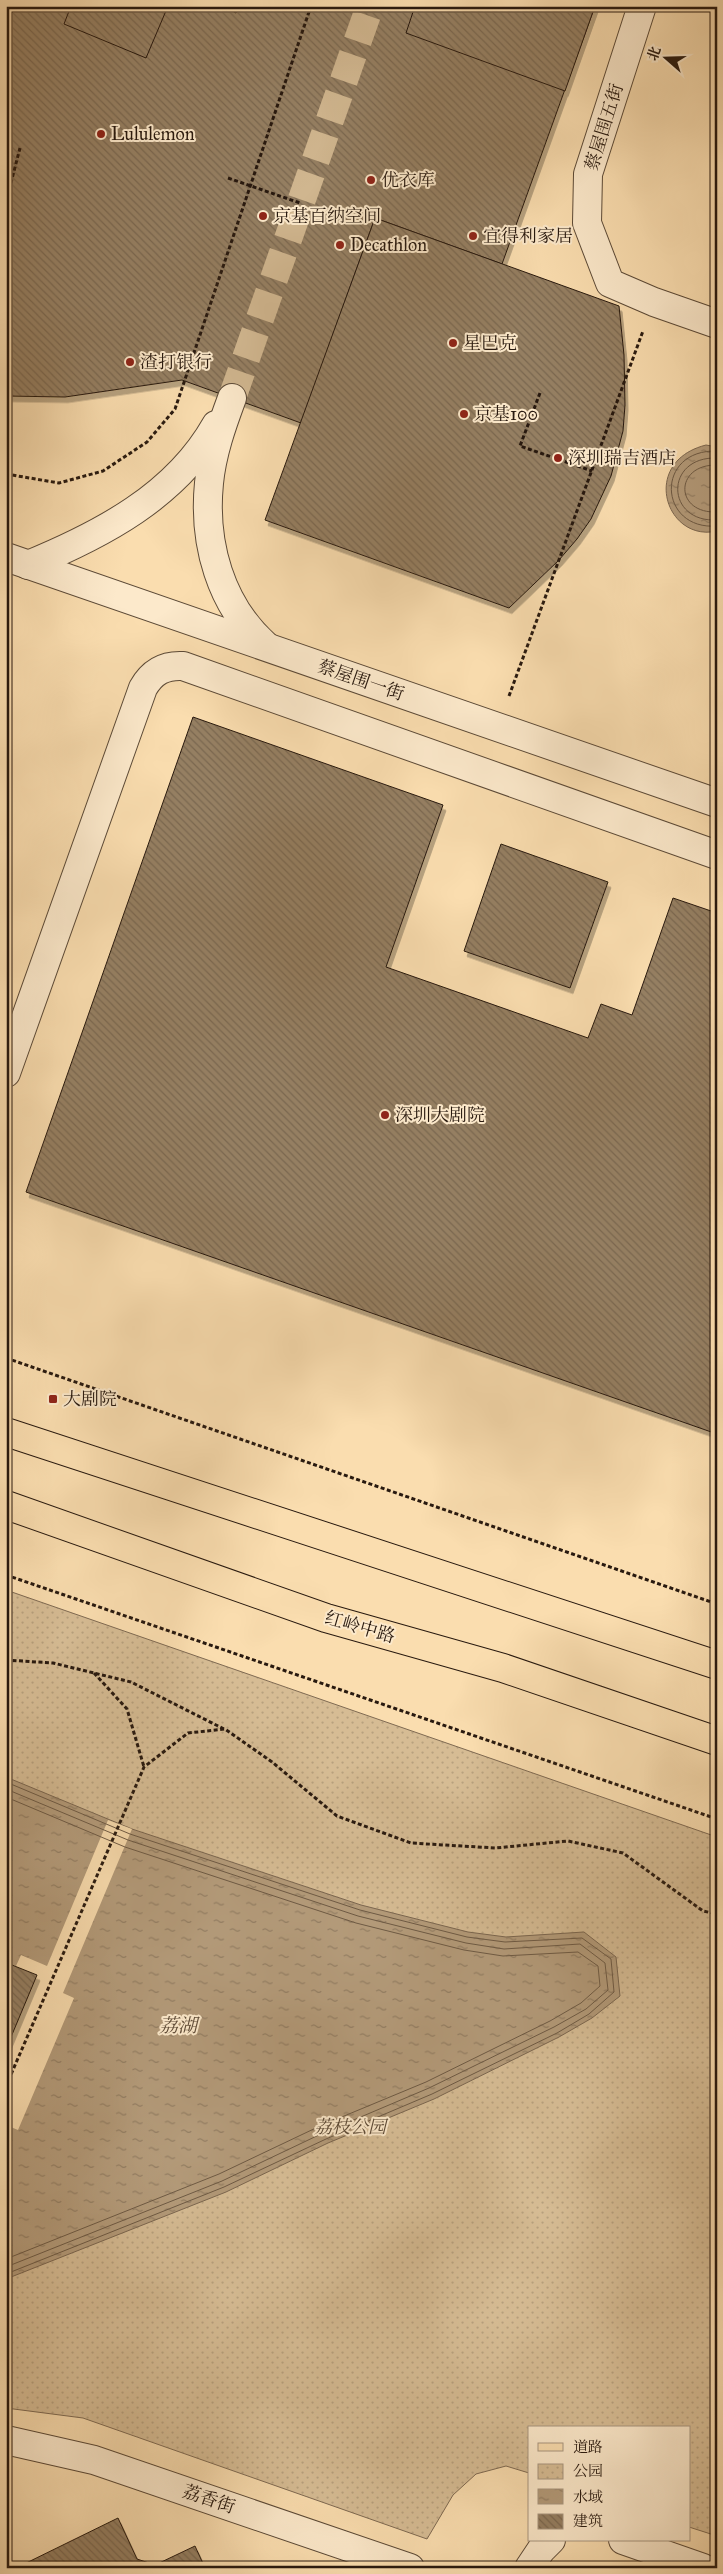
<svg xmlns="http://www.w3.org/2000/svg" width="723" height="2574" viewBox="0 0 723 2574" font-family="'IM FELL Great Primer','Noto Serif SC',serif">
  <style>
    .park { fill: url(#park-dots); stroke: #7f6a52 }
    .water { fill: url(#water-ripples); stroke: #7b664f }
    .pier { fill: #faddaf }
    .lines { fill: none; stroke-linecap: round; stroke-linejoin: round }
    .shore { stroke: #6e5a44; stroke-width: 1 }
    .building { fill: url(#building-back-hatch); stroke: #28190f; filter: url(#shadow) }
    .minor-tunnel { stroke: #d0b68f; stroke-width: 28; stroke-dasharray: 28 14; stroke-linecap: butt }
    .minor-casing { stroke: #5c4a37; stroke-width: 30 }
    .major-casing { stroke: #28190f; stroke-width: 30 }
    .path { stroke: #28190f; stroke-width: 3; stroke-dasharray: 4 2.5; stroke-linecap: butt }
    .minor { stroke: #fce9cb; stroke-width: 28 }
    .major { stroke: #faddaf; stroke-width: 28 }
    .poi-dot { fill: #8f2418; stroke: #fce9cb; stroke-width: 2 }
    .labels { text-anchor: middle; stroke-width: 4; stroke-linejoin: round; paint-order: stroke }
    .street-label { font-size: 18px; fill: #28190f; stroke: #fce9cb }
    .poi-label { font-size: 18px; fill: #28190f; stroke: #fce9cb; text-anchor: start }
    .park-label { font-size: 18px; font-style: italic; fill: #5c4a37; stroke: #fce9cb }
    .water-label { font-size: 19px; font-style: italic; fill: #604d39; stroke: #fce9cb }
  </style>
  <defs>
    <pattern id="park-dots" width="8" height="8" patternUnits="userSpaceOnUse" patternTransform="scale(1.25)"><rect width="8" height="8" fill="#d6bc94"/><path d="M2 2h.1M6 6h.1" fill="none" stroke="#b8a17e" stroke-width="1.8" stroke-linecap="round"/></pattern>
    <pattern id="water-ripples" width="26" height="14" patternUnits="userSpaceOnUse" patternTransform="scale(1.25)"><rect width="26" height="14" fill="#b39a79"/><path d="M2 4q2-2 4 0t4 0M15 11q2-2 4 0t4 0" fill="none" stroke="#927d62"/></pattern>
    <pattern id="building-back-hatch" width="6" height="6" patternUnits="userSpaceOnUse" patternTransform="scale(1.25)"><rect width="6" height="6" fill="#957f62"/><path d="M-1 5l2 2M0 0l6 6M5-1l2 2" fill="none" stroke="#7a674f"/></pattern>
    <filter id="shadow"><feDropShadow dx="3" dy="5.5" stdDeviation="0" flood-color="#0004"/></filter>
  </defs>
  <rect width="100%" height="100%" fill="#faddaf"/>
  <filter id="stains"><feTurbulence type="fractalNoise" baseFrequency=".004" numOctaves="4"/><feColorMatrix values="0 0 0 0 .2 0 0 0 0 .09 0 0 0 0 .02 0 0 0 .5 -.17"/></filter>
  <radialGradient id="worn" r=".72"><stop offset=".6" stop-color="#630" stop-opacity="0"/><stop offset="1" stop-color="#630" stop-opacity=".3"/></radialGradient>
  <path class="park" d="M6 1590 717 1837V2536L689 2527V2428H529V2473L506 2466 476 2474 453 2495 427 2539 83 2418 6 2408Z"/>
  <g class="water">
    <path d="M706 445 717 447V531C666 543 639 462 706 445Z"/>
    <path d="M6 1777 132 1829 361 1905 468 1932 506 1937 584 1932 616 1957 620 1996 592 2018 559 2037 434 2099 328 2143 226 2192 6 2279Z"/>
  </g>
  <path class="pier" d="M108 1820 132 1829 63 1993 74 1998 18 2130 6 2125V1965L7 1963 16 1966 21 1955 47 1966Z"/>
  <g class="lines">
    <g class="shore">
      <path d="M717 451C654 449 658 531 717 526"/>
      <path d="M717 458C664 456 665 523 717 520"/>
      <path d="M717 465C674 464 674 514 717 512"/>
      <path d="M6 1782 130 1834 360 1910 467 1937 505 1942 582 1938 611 1959 614 1992 589 2014 557 2033 432 2094 326 2139 224 2187 6 2274"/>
      <path d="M6 1789 128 1840 358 1916 466 1943 504 1949 580 1944 605 1963 608 1990 586 2009 554 2027 429 2088 323 2133 222 2181 6 2267"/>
      <path d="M6 1797 125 1847 356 1923 464 1950 503 1956 578 1952 598 1966 600 1986 581 2003 550 2021 426 2082 320 2126 219 2174 6 2259"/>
    </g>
  </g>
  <g class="building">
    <path d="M6 6H595L502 264 375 218 301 423 182 380 65 397 6 396Z"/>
    <path d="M71 6H168L146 58 64 24Z"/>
    <path d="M223 6H239L236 13Z"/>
    <path d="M415 6H595L565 91 406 33Z"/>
    <path d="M375 218 619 306 624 355 625 405 623 431 611 476 591 519 577 539 559 560 509 608 265 520Z"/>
    <path d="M193 717 443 805 386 967 588 1038 601 1004 632 1015 673 898 717 913V1434L26 1192Z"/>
    <path d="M501 844 608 882 570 988 464 951Z"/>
    <path d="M7 1963 37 1975 6 2049V1965Z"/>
    <path d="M118 2518 137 2559 155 2565 195 2546 205 2568H16Z"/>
  </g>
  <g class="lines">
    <path class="minor-tunnel" d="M232 398 370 6"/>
    <defs>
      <g id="minor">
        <path d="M642 6 588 174 587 223 610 283 654 302 717 324"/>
        <path d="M232 398C222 425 212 453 209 483 203 543 220 605 266 646"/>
        <path d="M6 557 717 803"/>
        <path d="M28 565C101 535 176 496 216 425"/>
        <path d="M6 1073 143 688C152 672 164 665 183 666L717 855"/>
        <path d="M6 2440 94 2460 410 2568"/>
        <path d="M623 2540 703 2568"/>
        <path d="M529 2568 541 2550 551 2540"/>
      </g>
      <g id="major">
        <path d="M6 1432 717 1665"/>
        <path d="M6 1505 326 1618 503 1668 717 1741"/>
      </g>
    </defs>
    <use href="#minor" class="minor-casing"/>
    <use href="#major" class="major-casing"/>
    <g class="path">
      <path d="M228 178 300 203"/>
      <path d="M6 202 20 148"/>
      <path d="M540 393 520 446 592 471"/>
      <path d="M6 474 59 483 103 471 147 442 175 409 311 6"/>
      <path d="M509 696 643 331"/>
      <path d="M6 1358 717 1604"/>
      <path d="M6 1575 717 1819"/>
      <path d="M6 1660 53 1663 131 1682 224 1729"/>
      <path d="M94 1673 127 1709 144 1767"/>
      <path d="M6 2086 144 1767 188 1733 225 1729 272 1762 337 1816 411 1843 495 1848 568 1841 623 1853 703 1911 717 1914"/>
    </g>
    <use href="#minor" class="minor"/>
    <use href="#major" class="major"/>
  </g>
  <g class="poi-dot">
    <circle cx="101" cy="134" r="5"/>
    <circle cx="371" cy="180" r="5"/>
    <circle cx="263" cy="216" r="5"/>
    <circle cx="473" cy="236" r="5"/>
    <circle cx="340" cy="245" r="5"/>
    <circle cx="453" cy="343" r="5"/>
    <circle cx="130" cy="362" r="5"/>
    <circle cx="464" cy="414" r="5"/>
    <circle cx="558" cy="458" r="5"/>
    <circle cx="385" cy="1115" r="5"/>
    <rect x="48" y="1394" width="10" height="10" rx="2.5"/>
  </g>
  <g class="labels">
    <g class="street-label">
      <text transform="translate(604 127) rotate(-73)" y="6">蔡屋围五街</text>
      <text transform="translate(361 680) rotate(19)" y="6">蔡屋围一街</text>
      <text transform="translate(360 1627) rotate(16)" y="6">红岭中路</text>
      <text transform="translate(209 2499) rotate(19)" y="6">荔香街</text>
    </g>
    <g class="poi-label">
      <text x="111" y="140">Lululemon</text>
      <text x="381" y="186">优衣库</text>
      <text x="273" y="222">京基百纳空间</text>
      <text x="483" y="242">宜得利家居</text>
      <text x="350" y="251">Decathlon</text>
      <text x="463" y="349">星巴克</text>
      <text x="140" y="368">渣打银行</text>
      <text x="474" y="420">京基100</text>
      <text x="568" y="464">深圳瑞吉酒店</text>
      <text x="395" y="1121">深圳大剧院</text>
      <text x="63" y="1405">大剧院</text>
    </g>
    <g class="park-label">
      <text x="350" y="2133">荔枝公园</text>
    </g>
    <g class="water-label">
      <text x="178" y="2032">荔湖</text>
    </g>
  </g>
  <rect width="723" height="2574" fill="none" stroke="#faddaf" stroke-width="25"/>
  <rect x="8" y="8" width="708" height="2559" fill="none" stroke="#28190f" stroke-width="2.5"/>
  <rect x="12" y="12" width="698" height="2549" fill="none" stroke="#28190f"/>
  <rect x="528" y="2426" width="162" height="115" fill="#fce9cb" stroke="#a79680"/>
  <rect x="538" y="2443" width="25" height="8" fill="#faddaf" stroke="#a79680"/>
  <text x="573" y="2452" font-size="15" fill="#28190f">道路</text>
  <rect x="538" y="2464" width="25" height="15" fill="url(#park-dots)" stroke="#a79680"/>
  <text x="573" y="2476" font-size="15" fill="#28190f">公园</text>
  <rect x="538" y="2489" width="25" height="15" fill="url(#water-ripples)" stroke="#a79680"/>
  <text x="573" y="2502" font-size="15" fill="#28190f">水域</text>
  <rect x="538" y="2514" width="25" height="15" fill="url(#building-back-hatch)" stroke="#a79680"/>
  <text x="573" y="2526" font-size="15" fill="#28190f">建筑</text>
  <g transform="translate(666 58) rotate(290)" stroke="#fce9cb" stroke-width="4" paint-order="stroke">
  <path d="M0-4L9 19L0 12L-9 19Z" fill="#28190f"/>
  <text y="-8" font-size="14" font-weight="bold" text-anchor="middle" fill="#28190f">北</text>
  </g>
  <rect width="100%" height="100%" filter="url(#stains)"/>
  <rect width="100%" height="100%" fill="url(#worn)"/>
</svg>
